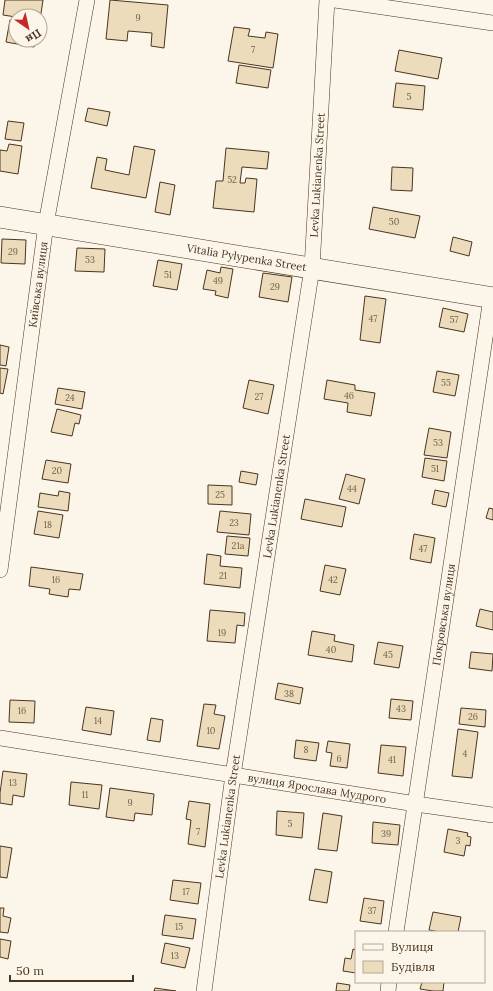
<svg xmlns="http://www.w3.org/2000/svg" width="493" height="991" viewBox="0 0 493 991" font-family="Lora,serif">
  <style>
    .building { fill: #ecdcbc; stroke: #4a3520 }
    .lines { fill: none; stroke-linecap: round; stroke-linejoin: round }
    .street-casing { stroke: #4a3520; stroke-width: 16 }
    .secondary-casing { stroke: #4a3520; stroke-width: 22 }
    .street { stroke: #fbf6e9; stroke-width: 15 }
    .secondary { stroke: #fbf6e9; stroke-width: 21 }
    .labels { text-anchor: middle; stroke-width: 3; stroke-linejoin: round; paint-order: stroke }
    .number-label { font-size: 9px; fill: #725f47 }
    .street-label { font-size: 11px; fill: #4a3520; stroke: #fbf6e9 }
  </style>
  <rect width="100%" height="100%" fill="#fbf6e9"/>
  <g class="building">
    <path d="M5 0H43L40 20V16H16V17L3 15Z"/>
    <path d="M110 0 168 5 164 48 151 46 152 33 128 31 127 41 106 39Z"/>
    <path d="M10 20 16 21V40H36L34 47 6 42Z"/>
    <path d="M234 27 250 29 248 36 265 38 266 32 278 34 273 68 228 61Z"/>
    <path d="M399 50 442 58 438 79 395 71Z"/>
    <path d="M239 65 271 70 268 88 236 83Z"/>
    <path d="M396 83 425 86 423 110 393 107Z"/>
    <path d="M88 108 110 112 107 126 85 121Z"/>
    <path d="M8 121 24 123 21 141 5 139Z"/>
    <path d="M9 144 22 146 18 174 0 171V150L7 151Z"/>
    <path d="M134 146 155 150 146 198 91 188 97 157 107 159 105 170 129 175Z"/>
    <path d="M226 148 269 152 267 169 242 167 240 183H245L246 178 257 179 254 212 213 208 216 181H223Z"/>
    <path d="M392 167 413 168 412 191 391 190Z"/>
    <path d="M160 182 175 185 170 215 155 212Z"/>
    <path d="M373 207 420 216 415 238 369 229Z"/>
    <path d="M453 237 472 242 469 256 450 251Z"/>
    <path d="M2 239 26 240 25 264 1 263Z"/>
    <path d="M77 248 105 249 104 272 75 271Z"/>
    <path d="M158 260 182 264 177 290 153 286Z"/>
    <path d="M221 267 233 269 228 298 215 295 216 291 203 289 207 270 220 273Z"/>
    <path d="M263 273 292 277 288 302 259 297Z"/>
    <path d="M365 296 386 299 380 343 360 340Z"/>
    <path d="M443 308 468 314 464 332 439 327Z"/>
    <path d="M0 345 9 347 6 366 0 365Z"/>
    <path d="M0 368 8 369 3 394 0 393Z"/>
    <path d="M437 371 459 375 455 396 433 392Z"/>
    <path d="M249 380 274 385 268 414 243 408Z"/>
    <path d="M327 380 355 385V390L375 393 371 416 347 412 348 403 324 399Z"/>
    <path d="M58 388 85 392 82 409 55 404Z"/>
    <path d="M57 409 81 415 79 424 75 423 72 436 51 432Z"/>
    <path d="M429 428 451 432 447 458 424 455Z"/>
    <path d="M425 458 447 461 444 481 422 477Z"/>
    <path d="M46 460 71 464 68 483 42 479Z"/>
    <path d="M241 471 258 474 256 485 239 482Z"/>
    <path d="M346 474 365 479 359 504 339 499Z"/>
    <path d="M208 485 232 486V505L208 504Z"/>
    <path d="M435 490 449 493 446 507 432 504Z"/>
    <path d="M59 491 70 493 68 511 38 507 40 493 58 496Z"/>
    <path d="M305 499 346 507 342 527 301 519Z"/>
    <path d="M489 508 493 509V520L486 518Z"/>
    <path d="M38 511 63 515 59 538 34 534Z"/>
    <path d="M220 511 251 514 249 535 217 532Z"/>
    <path d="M414 534 435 538 431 563 410 559Z"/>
    <path d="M227 536 250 538 248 556 225 554Z"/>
    <path d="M207 554 221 556 220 566 242 568 240 588 204 584Z"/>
    <path d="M325 565 346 569 340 595 320 591Z"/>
    <path d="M31 567 83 574 80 590 69 589 68 597 49 594 50 589 29 586Z"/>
    <path d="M480 609 493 612V630L476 626Z"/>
    <path d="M210 610 245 613 244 626 237 625 235 643 207 641Z"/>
    <path d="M312 631 335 635 334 641 354 645 352 662 308 655Z"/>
    <path d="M378 642 403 646 399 668 374 664Z"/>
    <path d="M471 652 493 654 492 671 469 668Z"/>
    <path d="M278 683 303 688 300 704 275 699Z"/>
    <path d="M391 699 413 701 411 720 389 718Z"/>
    <path d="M10 700 35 701 34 723 9 722Z"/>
    <path d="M204 704 216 705 214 714 225 716 219 749 197 746Z"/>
    <path d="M86 707 114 711 111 735 82 730Z"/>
    <path d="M461 708 486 710 485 727 459 724Z"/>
    <path d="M151 718 163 720 160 742 147 740Z"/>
    <path d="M458 729 478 732 472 778 452 776Z"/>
    <path d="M296 740 319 743 316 761 294 758Z"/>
    <path d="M328 741 350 744 347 768 330 766 332 753 326 752Z"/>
    <path d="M381 745 406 747 403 776 378 773Z"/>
    <path d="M3 771 27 774 24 797 13 795 12 805 0 803V793Z"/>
    <path d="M71 782 102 785 99 809 69 805Z"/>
    <path d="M110 788 154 794 152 815 135 813 134 821 106 817Z"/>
    <path d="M189 801 210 804 205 847 188 844 191 820 186 819Z"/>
    <path d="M277 811 304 813 302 838 276 835Z"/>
    <path d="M323 813 342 816 337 851 318 849Z"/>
    <path d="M373 822 400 825 398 845 372 843Z"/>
    <path d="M448 829 468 833 467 836 471 837 470 846 466 845 464 856 444 852Z"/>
    <path d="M0 846 12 848 7 878 0 877Z"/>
    <path d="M315 869 332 872 327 903 309 900Z"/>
    <path d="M173 880 201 883 198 904 170 900Z"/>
    <path d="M364 898 384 901 381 924 360 921Z"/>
    <path d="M0 908H4L3 916 11 918 8 933 0 932Z"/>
    <path d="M433 912 461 917 458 932H440L429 930Z"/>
    <path d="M165 915 196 919 193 939 162 935Z"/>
    <path d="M0 939 11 941 8 959 0 957Z"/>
    <path d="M165 943 190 948 185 968 161 963Z"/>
    <path d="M353 949 356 950V973L343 971 345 958 351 959Z"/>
    <path d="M422 982H444L443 991H433L420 989Z"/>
    <path d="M337 983 350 985 349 991H336Z"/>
    <path d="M155 988 176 991H154Z"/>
  </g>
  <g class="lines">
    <defs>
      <g id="street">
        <path d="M335 0 493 23"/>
        <path id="s1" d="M0 570 46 224 87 0"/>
        <path id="s2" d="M0 738 416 804 493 815"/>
        <path id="s3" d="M396 932 491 298"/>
        <path id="s4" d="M204 991 233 775 312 268 327 0"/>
        <path d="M388 991 389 982"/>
      </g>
      <g id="secondary">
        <path id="s5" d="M0 217 493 298"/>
      </g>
    </defs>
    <use href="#street" class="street-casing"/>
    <use href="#secondary" class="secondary-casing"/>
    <use href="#street" class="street"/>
    <use href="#secondary" class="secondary"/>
  </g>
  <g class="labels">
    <g class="number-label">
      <text x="138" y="21">9</text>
      <text x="253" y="53">7</text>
      <text x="409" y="100">5</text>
      <text x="232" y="183">52</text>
      <text x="394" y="225">50</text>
      <text x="13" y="255">29</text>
      <text x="90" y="263">53</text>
      <text x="168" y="278">51</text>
      <text x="218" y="284">49</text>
      <text x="275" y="290">29</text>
      <text x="373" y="322">47</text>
      <text x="454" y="323">57</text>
      <text x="446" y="386">55</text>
      <text x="349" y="399">46</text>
      <text x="259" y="400">27</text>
      <text x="70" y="401">24</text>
      <text x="438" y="446">53</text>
      <text x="435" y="472">51</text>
      <text x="57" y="474">20</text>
      <text x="352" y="492">44</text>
      <text x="220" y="498">25</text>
      <text x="234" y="526">23</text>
      <text x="48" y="528">18</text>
      <text x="238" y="549">21а</text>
      <text x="423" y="552">47</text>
      <text x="223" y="579">21</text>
      <text x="56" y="583">16</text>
      <text x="333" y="583">42</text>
      <text x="222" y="636">19</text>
      <text x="331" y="653">40</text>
      <text x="388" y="658">45</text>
      <text x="289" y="697">38</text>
      <text x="401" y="712">43</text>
      <text x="22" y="714">16</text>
      <text x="473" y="720">26</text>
      <text x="98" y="724">14</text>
      <text x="211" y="734">10</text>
      <text x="306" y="753">8</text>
      <text x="465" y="757">4</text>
      <text x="339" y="762">6</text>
      <text x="392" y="763">41</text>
      <text x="13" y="786">13</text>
      <text x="85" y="798">11</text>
      <text x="130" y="806">9</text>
      <text x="290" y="827">5</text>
      <text x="198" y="835">7</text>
      <text x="386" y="837">39</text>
      <text x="458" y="844">3</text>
      <text x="186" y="895">17</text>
      <text x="372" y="914">37</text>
      <text x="179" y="930">15</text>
      <text x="175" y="959">13</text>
    </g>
    <g class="street-label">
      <text dy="4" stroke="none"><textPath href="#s4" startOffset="824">Levka Lukianenka Street</textPath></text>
      <text dy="4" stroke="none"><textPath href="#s5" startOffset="250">Vitalia Pylypenka Street</textPath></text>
      <text dy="4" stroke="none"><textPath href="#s1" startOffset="288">Київська вулиця</textPath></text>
      <text dy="4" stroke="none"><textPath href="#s4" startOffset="500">Levka Lukianenka Street</textPath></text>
      <text dy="4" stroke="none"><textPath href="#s3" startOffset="321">Покровська вулиця</textPath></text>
      <text dy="4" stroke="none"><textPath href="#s2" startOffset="321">вулиця Ярослава Мудрого</textPath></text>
      <text dy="4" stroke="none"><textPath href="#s4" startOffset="176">Levka Lukianenka Street</textPath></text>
    </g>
  </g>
  <rect x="355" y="931" width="130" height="52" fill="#fbf6e9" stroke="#b4a999"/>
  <rect x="363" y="944" width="20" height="6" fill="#fbf6e9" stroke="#b4a999"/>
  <text x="391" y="951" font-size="12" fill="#4a3520">Вулиця</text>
  <rect x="363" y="961" width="20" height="12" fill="#ecdcbc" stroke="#b4a999"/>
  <text x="391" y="971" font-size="12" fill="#4a3520">Будівля</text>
  <g transform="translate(28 28) rotate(146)"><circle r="19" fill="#fbf6e9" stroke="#b4a999"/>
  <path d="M0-3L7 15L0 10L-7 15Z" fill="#c62828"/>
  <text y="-6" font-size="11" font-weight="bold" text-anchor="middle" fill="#4a3520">Пн</text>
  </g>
  <path d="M10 975v6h123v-6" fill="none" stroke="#4a3520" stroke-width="2"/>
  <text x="16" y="975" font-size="12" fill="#4a3520" stroke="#fbf6e9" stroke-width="3" paint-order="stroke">50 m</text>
</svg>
